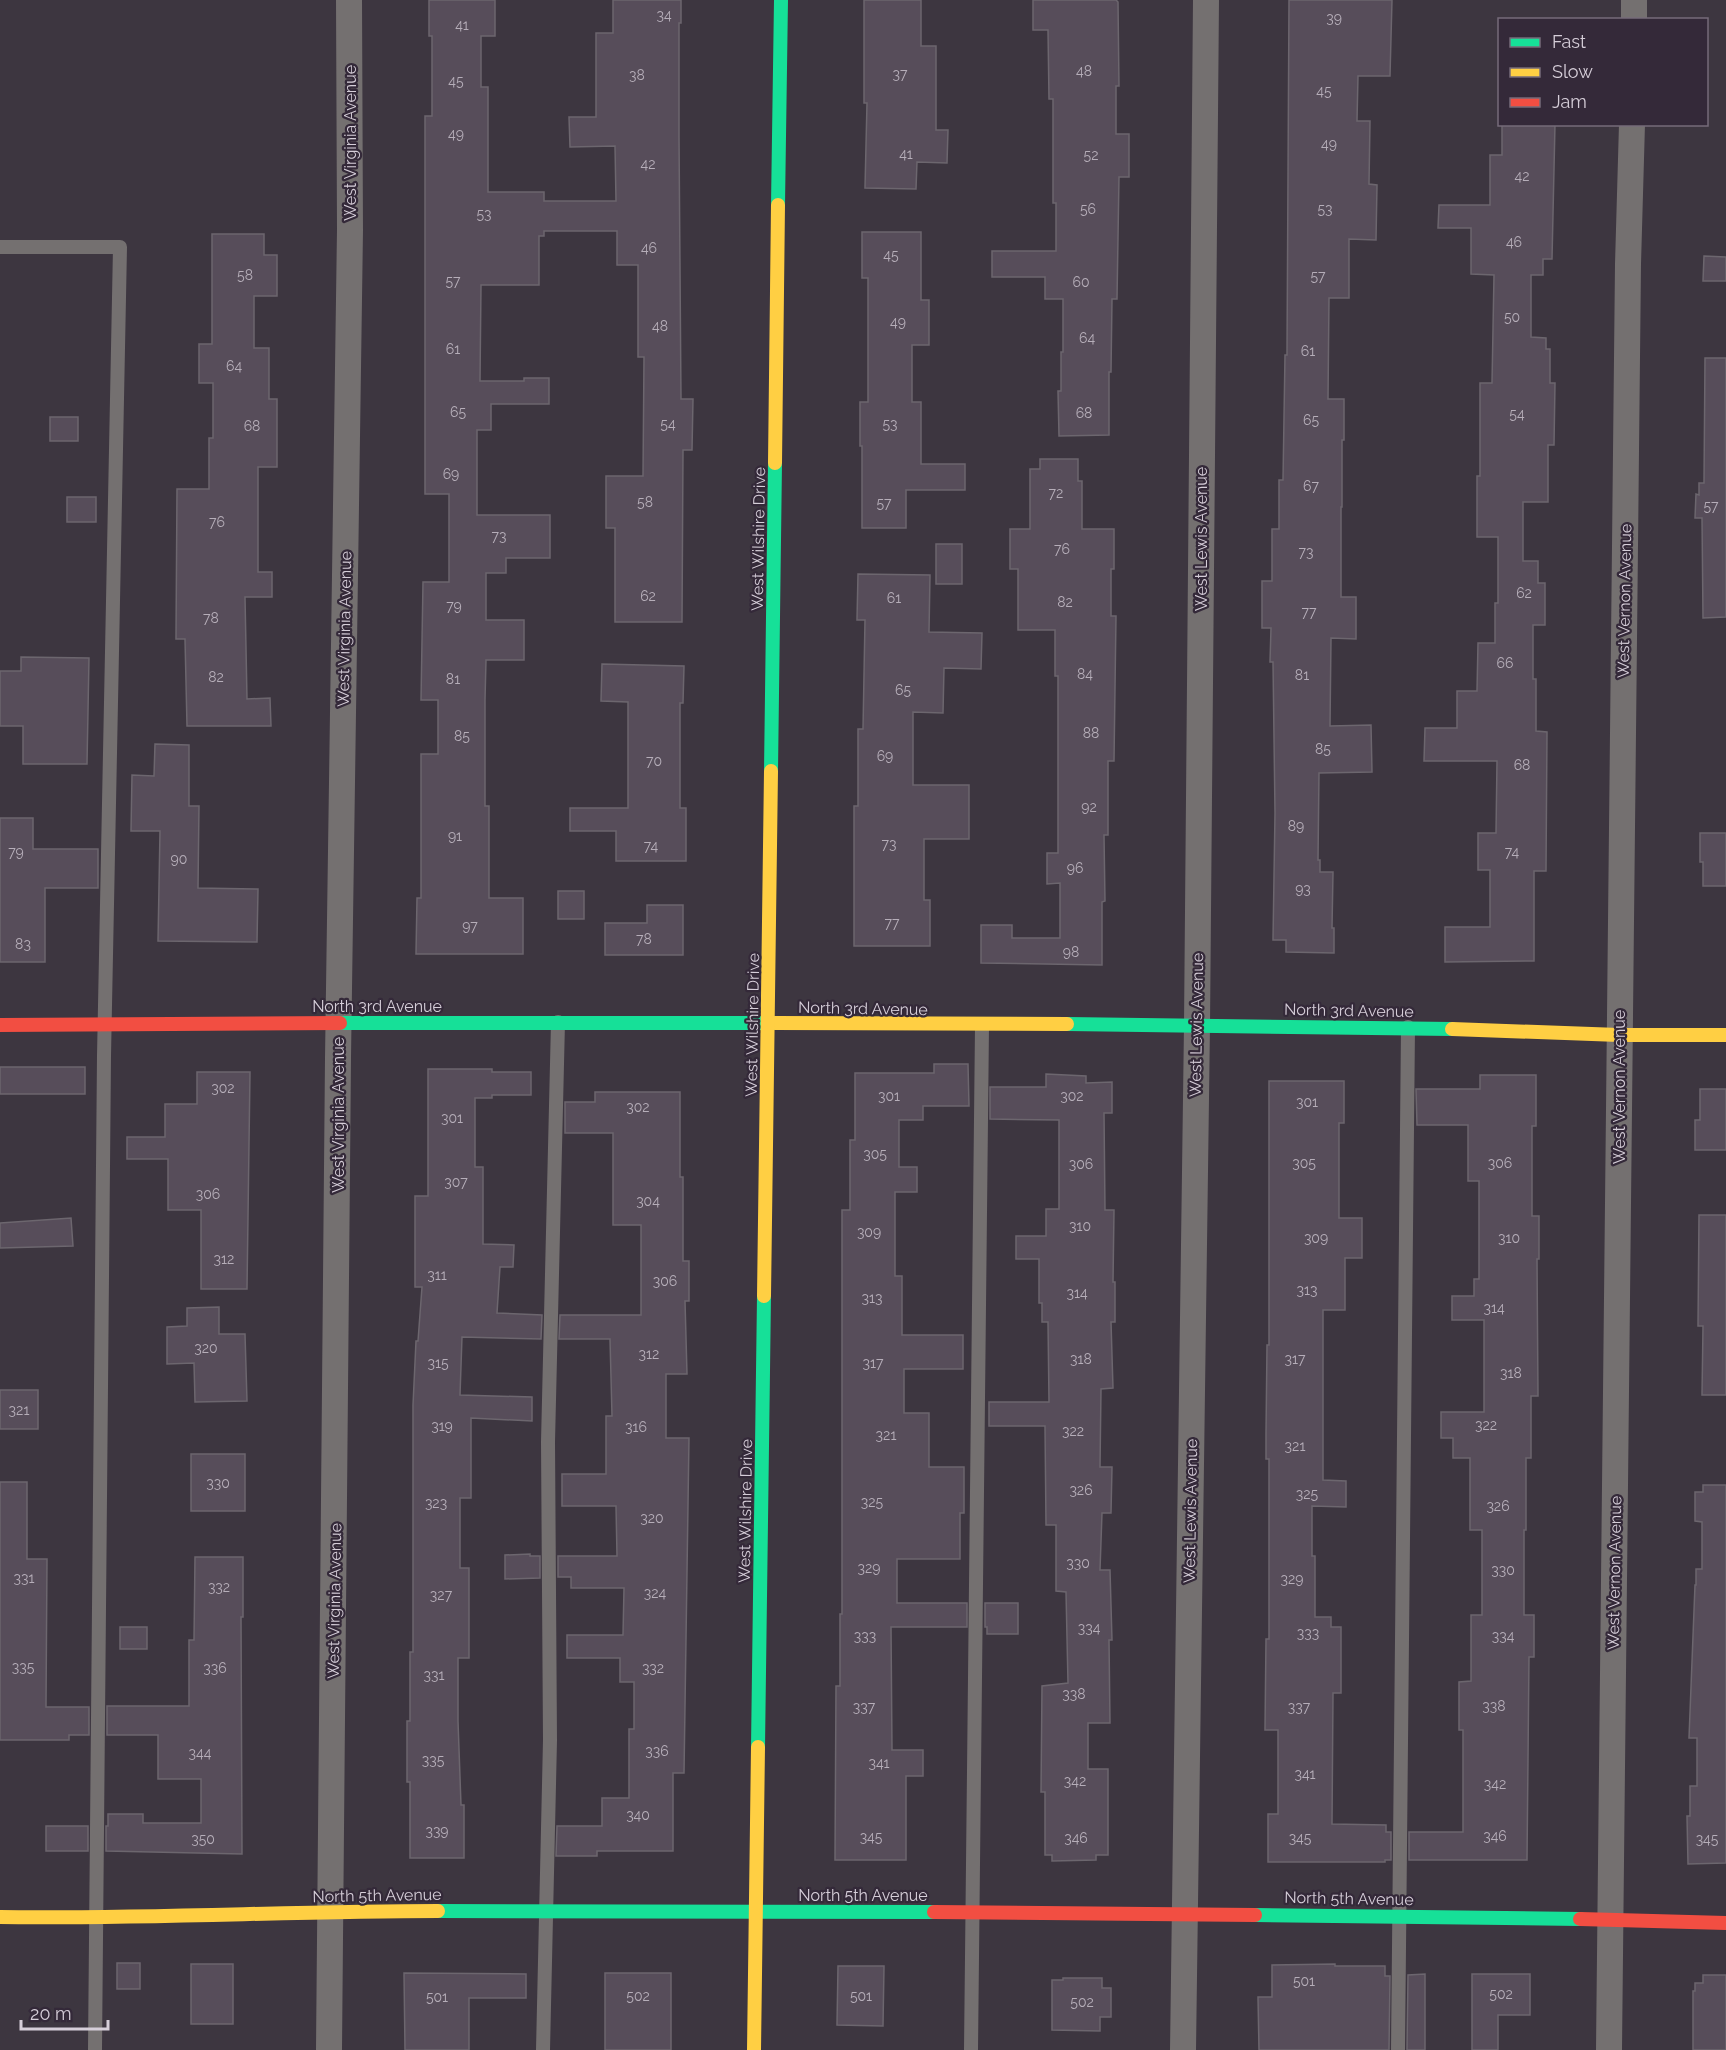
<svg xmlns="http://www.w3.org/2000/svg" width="1726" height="2050" viewBox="0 0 1726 2050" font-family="Raleway,sans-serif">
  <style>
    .building { fill: #574d5a; stroke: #6c666e; stroke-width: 1.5 }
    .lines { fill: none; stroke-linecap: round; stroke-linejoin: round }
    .lane { stroke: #747070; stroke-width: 14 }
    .street { stroke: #747070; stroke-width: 26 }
    .fast { stroke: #16e098; stroke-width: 14 }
    .slow { stroke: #ffcf43; stroke-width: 14 }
    .jam { stroke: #f24e42; stroke-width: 14 }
    .labels { text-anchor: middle; stroke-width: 4.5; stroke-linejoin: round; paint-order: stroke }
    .number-label { font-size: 14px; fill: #b6aeb9 }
    .street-label { font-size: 16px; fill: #d6ced9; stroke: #342939 }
  </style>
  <rect width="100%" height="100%" fill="#3d3640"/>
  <g class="building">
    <path d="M429 0H495V36H481V87H488V192H544V201H616L615 146 570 147 569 117H596V33H613V0H681V23H679V136L681 399H693L692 450H683L682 622H615V528H606V476H643L644 357H638V265H617V231H544V236H539V285H481L480 381H524V378H549V404H491V430H477V515H550V558H506V573H486V620H524V660H486L485 700V806H489V898H523V954H416L417 898H421V754H438V700H421L423 582H449V494H425V116H432V36H429Z"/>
    <path d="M864 0H921V46H936V130H948L947 163 917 162 916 189 865 188 867 103H864Z"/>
    <path d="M1033 0H1116L1118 2 1119 86H1116V134H1129V177H1119L1117 299H1112L1111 372H1109V435L1059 436 1058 391H1061V352H1063V299H1045V277H992V251H1056V203H1053V99H1049L1048 30H1033Z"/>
    <path d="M1289 0H1392L1390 76H1358L1357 121H1370L1369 184 1377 185 1376 240 1349 239V298H1329L1328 399H1344V440H1342V507H1341V597H1356V639L1331 638 1330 726 1371 725 1372 772 1319 773 1318 860H1320V872H1333L1332 928H1334V953L1286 952V940H1273L1275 813 1273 662H1270L1271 628H1262V581H1272V529H1279V480H1283L1285 355H1287Z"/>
    <path d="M1502 124H1555L1552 259H1543V275H1531V337L1546 338V349H1550V383H1555L1554 445H1548V502H1523V561H1538V583H1545V625H1533V679H1536V731L1547 732 1546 871H1534V961L1445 962V927H1490V870H1478V833H1496L1497 761H1424L1425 728H1457V691H1477L1478 643H1495V603H1498V537H1477V476H1480V383H1492L1494 275 1471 274V228H1438L1439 205H1490V155H1502Z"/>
    <path d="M862 232H921V300H929V345H912V402H921V464H965V490H906V528H862V446H860V402H868V278H862Z"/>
    <path d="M212 234H264V255H277V296H254V348H269V399H277V467H258V572H272V597H245L247 699 270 698 271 726H187L185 639H176L177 489H209V438H213V383H199V344H212Z"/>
    <path d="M1704 256 1726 257V281H1703Z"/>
    <path d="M1705 358H1726V617L1703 618 1702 518H1695L1696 494 1699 495V483H1704Z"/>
    <rect x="50" y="417" width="28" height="24"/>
    <path d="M1040 459H1078V481H1082V529H1114V569H1111V616H1116L1114 761H1108V835H1104L1105 901 1102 902V965L981 963V925H1012V938H1060V883L1047 884V853H1058V676H1055V630H1018V569H1010V529H1030V469H1040Z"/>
    <rect x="67" y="497" width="29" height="25"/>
    <rect x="936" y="544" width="26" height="40"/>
    <path d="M858 574 930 575 929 632 982 633 981 669 944 668 943 713 913 712V785H969V839H924V900H930V946H854V806H858V729H863L865 620H857Z"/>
    <path d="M21 657 89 658 87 764H23V726H0V671H21Z"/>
    <path d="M602 664 684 666 683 703H680V808H686V861H616V831H570V808H628V702L601 701Z"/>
    <path d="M155 744 189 745V806H199L198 888 258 889 257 942 158 941 160 831H131L132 775 154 776Z"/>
    <path d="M0 818H33V849H98V888H45V962H0Z"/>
    <path d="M1700 833H1726V886H1703V862H1700Z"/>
    <rect x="558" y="891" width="26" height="28"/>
    <path d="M647 905H683V955H605V923H647Z"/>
    <path d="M934 1064H968L969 1106H923V1120H899V1167H917V1192H895V1276H902V1335H963V1369H904V1413H929V1467H964V1513H960V1559H897V1603H967V1627H891L892 1750H923V1776H906V1860H835L836 1686H840V1614H842V1210H850V1140H855V1073H934Z"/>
    <rect x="0" y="1067" width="85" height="27"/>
    <path d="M428 1069H492V1072H531V1095H492V1098H475V1167H483V1244L514 1245 513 1267H500L497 1313 542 1315 541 1339 462 1337 460 1395 532 1397V1421L471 1418V1498H460V1568H469V1658H458V1721L461 1805H464V1858H410V1782H407V1721H410V1652H413V1405L416 1341H418L422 1287H415V1196H428Z"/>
    <path d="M197 1072H250L247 1289H201V1210H168V1159H127V1137H165V1104H197Z"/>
    <path d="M1046 1074 1086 1076V1083L1112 1082V1113H1104L1105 1210H1114L1113 1282H1115V1322H1111L1113 1388 1101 1389 1100 1467H1112L1111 1513H1102L1100 1570H1110L1112 1640H1109L1110 1723H1088V1769H1108V1855H1096V1860L1052 1861V1855H1045V1792H1041L1042 1686 1068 1683 1066 1592 1056 1591V1525H1046L1045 1426H989V1402H1049L1048 1322H1042V1303H1039V1259H1016V1236H1046V1209H1059V1120L990 1119V1087H1046Z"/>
    <path d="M1480 1075H1536V1126H1532V1216H1539V1259H1537L1538 1396H1531V1458H1526V1530H1524V1615H1534V1657H1529L1527 1860H1409V1832H1463V1730H1459V1682L1471 1681V1615H1482V1530H1470V1458H1453V1438H1441V1412H1484V1320H1452V1296H1474V1279H1479V1181H1468V1125H1417L1416 1089H1480Z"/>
    <path d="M1269 1081H1344V1123H1339V1218H1362V1258H1345V1310H1323V1480L1346 1481V1507L1312 1506V1556H1315V1617H1331V1627H1341V1693H1333L1332 1824 1386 1825V1832H1391V1860H1385V1862H1268V1814H1278V1730H1265L1266 1639H1269V1459H1266V1434L1267 1345H1269Z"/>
    <path d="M1700 1089H1726V1150H1695V1120H1700Z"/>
    <path d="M595 1092H680V1177H683V1261H689V1301H685L687 1374H666V1438H689L684 1773H673V1851H597V1856H556L557 1826H602V1798H629V1729H634V1682H620V1658H567V1635H623L624 1588H571V1577H558V1556H617L616 1506H562V1474H606V1416H612L610 1339H559L560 1315H641V1225H613V1133H565V1102H595Z"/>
    <path d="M1699 1215H1726V1395H1702L1703 1326H1698Z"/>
    <path d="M71 1218 73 1246 0 1248V1223Z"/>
    <path d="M219 1307V1334H245L247 1401 195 1402 194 1363 167 1364V1327L187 1326V1308Z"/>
    <rect x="0" y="1390" width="38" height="39"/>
    <rect x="191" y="1454" width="54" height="57"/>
    <path d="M0 1482H27V1559H47L46 1707H89V1735H69V1740H0Z"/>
    <path d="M1703 1485H1726V1863L1688 1864 1687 1816H1690V1786H1697V1738H1689L1695 1585H1696V1569H1702V1522L1695 1521V1492H1703Z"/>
    <path d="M530 1554V1556H540V1578L505 1579V1555Z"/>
    <path d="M195 1557H243V1617H241L242 1854 106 1851V1826H108V1814H143V1823H201V1779H158V1735H107V1706H189V1640H194Z"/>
    <path d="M985 1603H1018V1634H987V1627H985Z"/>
    <rect x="120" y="1627" width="27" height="22"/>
    <rect x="46" y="1826" width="42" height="25"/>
    <rect x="117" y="1963" width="23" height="26"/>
    <rect x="191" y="1964" width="42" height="60"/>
    <path d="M1335 1964V1966H1385V1976H1390L1389 2050H1259L1258 1997H1272V1965Z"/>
    <path d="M838 1966H884L883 2026 837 2025Z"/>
    <path d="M404 1973 526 1974V1998H469V2050H405Z"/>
    <rect x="605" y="1973" width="66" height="77"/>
    <path d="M1425 1974V2050H1407L1408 1975Z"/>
    <path d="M1472 1974H1530V2015H1498V2050H1472Z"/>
    <path d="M1703 1975H1726V2050H1693V1991H1695V1983H1703Z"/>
    <path d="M1063 1978H1102V1988H1111V2017H1100V2031L1052 2030V1980H1063Z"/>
  </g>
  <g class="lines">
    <g class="lane">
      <path d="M0 247H120L104 1056 95 2050"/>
      <path d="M543 2050 550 1740 548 1442 558 1022"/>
      <path d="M971 2050 982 1026"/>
      <path d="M1398 2050 1408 1027"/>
    </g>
    <g class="street">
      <path d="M1634 20V0"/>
      <path d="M329 2050 338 1058 350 230 349 0"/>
      <path d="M1183 2050 1197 1025 1206 0"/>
      <path d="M1609 2050 1628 264 1632 124"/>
    </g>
    <g class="fast">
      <path d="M778 205 781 0"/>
      <path d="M771 771 775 463"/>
      <path d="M340 1023H775"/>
      <path d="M1067 1024 1452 1029"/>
      <path d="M758 1747 764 1296"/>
      <path d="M438 1911 934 1912"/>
      <path d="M1255 1915 1580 1919"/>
    </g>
    <g class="slow">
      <path d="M775 463 778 205"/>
      <path d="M775 1023 1067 1024"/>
      <path d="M1452 1029 1619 1035H1726"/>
      <path d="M764 1296 771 771"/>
      <path d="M0 1917C146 1919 292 1911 438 1911"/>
      <path d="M754 2050 758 1747"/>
    </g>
    <g class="jam">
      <path d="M0 1025 340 1023"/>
      <path d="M934 1912 1255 1915"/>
      <path d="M1580 1919 1726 1923"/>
    </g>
  </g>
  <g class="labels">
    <g class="number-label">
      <text x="664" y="20">34</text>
      <text x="1334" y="23">39</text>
      <text x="462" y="30">41</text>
      <text x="1084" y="76">48</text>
      <text x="900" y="79">37</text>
      <text x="637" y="80">38</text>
      <text x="456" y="86">45</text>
      <text x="1324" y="96">45</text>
      <text x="456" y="139">49</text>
      <text x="1329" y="149">49</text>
      <text x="906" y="159">41</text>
      <text x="1091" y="160">52</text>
      <text x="648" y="169">42</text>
      <text x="1522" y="181">42</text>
      <text x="1088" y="214">56</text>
      <text x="1325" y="214">53</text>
      <text x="484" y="219">53</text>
      <text x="1514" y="247">46</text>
      <text x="649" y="253">46</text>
      <text x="891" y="260">45</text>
      <text x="245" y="280">58</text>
      <text x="1318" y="281">57</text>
      <text x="453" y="286">57</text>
      <text x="1081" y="287">60</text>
      <text x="1512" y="322">50</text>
      <text x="898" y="327">49</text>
      <text x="660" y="331">48</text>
      <text x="1087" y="343">64</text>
      <text x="453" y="354">61</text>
      <text x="1308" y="356">61</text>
      <text x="234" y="371">64</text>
      <text x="458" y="417">65</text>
      <text x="1084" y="418">68</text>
      <text x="1517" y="419">54</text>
      <text x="1311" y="425">65</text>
      <text x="668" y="429">54</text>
      <text x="890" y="429">53</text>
      <text x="252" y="431">68</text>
      <text x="451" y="479">69</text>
      <text x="1311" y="491">67</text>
      <text x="1056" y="498">72</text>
      <text x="645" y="507">58</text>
      <text x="884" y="508">57</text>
      <text x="1711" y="511">57</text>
      <text x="217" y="527">76</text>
      <text x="499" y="541">73</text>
      <text x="1062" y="554">76</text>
      <text x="1306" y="557">73</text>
      <text x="1524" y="598">62</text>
      <text x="648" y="601">62</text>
      <text x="894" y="603">61</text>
      <text x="1065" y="607">82</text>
      <text x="454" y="611">79</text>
      <text x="1309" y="617">77</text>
      <text x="211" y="623">78</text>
      <text x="1505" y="668">66</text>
      <text x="1085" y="679">84</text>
      <text x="1302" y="680">81</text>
      <text x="216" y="682">82</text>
      <text x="453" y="684">81</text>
      <text x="903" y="695">65</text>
      <text x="1091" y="738">88</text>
      <text x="462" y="741">85</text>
      <text x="1323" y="754">85</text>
      <text x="885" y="761">69</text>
      <text x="654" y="766">70</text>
      <text x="1522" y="770">68</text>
      <text x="1089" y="812">92</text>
      <text x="1296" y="831">89</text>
      <text x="455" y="841">91</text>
      <text x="889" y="849">73</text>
      <text x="651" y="851">74</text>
      <text x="16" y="857">79</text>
      <text x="1512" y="857">74</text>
      <text x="179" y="864">90</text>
      <text x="1075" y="873">96</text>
      <text x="1303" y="894">93</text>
      <text x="892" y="928">77</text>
      <text x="470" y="931">97</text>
      <text x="644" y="944">78</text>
      <text x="23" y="949">83</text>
      <text x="1071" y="957">98</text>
      <text x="223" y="1093">302</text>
      <text x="889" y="1101">301</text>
      <text x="1072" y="1101">302</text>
      <text x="1307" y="1107">301</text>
      <text x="638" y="1112">302</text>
      <text x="452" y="1123">301</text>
      <text x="875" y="1159">305</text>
      <text x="1304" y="1168">305</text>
      <text x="1500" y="1168">306</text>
      <text x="1081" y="1169">306</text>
      <text x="456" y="1187">307</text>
      <text x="208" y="1199">306</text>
      <text x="648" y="1206">304</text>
      <text x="1080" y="1231">310</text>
      <text x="869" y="1237">309</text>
      <text x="1316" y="1243">309</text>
      <text x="1509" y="1243">310</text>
      <text x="224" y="1264">312</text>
      <text x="437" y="1280">311</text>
      <text x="665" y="1286">306</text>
      <text x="1307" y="1295">313</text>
      <text x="1077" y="1298">314</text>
      <text x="872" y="1303">313</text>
      <text x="1494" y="1313">314</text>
      <text x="206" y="1353">320</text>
      <text x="649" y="1359">312</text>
      <text x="1081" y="1364">318</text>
      <text x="1295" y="1364">317</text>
      <text x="438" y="1368">315</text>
      <text x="873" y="1368">317</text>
      <text x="1511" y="1378">318</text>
      <text x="19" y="1415">321</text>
      <text x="1486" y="1430">322</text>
      <text x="442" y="1431">319</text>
      <text x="636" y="1432">316</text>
      <text x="1073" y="1436">322</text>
      <text x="886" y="1440">321</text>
      <text x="1295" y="1451">321</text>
      <text x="218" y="1488">330</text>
      <text x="1081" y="1495">326</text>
      <text x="1307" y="1499">325</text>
      <text x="872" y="1507">325</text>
      <text x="436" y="1508">323</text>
      <text x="1498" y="1511">326</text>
      <text x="652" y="1523">320</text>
      <text x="1078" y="1568">330</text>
      <text x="869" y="1573">329</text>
      <text x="1503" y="1575">330</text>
      <text x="24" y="1583">331</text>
      <text x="1292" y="1584">329</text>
      <text x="219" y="1592">332</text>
      <text x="655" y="1598">324</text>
      <text x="441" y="1600">327</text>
      <text x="1089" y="1633">334</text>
      <text x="1308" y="1638">333</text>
      <text x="865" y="1641">333</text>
      <text x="1503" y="1641">334</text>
      <text x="23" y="1672">335</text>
      <text x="215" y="1673">336</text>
      <text x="653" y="1673">332</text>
      <text x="434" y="1680">331</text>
      <text x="1074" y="1699">338</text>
      <text x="1494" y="1711">338</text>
      <text x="864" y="1712">337</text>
      <text x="1299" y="1712">337</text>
      <text x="657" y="1756">336</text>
      <text x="200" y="1758">344</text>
      <text x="433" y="1765">335</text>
      <text x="879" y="1768">341</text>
      <text x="1305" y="1779">341</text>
      <text x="1075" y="1786">342</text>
      <text x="1495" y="1789">342</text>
      <text x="638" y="1820">340</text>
      <text x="437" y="1836">339</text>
      <text x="1495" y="1841">346</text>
      <text x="871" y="1842">345</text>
      <text x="1076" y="1843">346</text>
      <text x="1300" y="1843">345</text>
      <text x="203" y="1844">350</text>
      <text x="1707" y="1844">345</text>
      <text x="1304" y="1986">501</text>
      <text x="1501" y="1999">502</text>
      <text x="638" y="2001">502</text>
      <text x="861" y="2001">501</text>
      <text x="437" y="2002">501</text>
      <text x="1082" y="2007">502</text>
    </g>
    <g class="street-label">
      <text transform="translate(350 143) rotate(-90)" y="6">West Virginia Avenue</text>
      <text transform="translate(758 539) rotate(-89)" y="6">West Wilshire Drive</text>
      <text transform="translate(1201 539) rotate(-90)" y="6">West Lewis Avenue</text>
      <text transform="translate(1624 601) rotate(-89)" y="6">West Vernon Avenue</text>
      <text transform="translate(344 629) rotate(-89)" y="6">West Virginia Avenue</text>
      <text x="377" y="1012">North 3rd Avenue</text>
      <text transform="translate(863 1008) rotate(1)" y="6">North 3rd Avenue</text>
      <text transform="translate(1349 1010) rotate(1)" y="6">North 3rd Avenue</text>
      <text transform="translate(752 1025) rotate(-89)" y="6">West Wilshire Drive</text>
      <text transform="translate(1196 1025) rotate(-89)" y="6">West Lewis Avenue</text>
      <text transform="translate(1619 1087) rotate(-90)" y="6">West Vernon Avenue</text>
      <text transform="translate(338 1115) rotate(-90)" y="6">West Virginia Avenue</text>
      <text transform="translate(745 1511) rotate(-89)" y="6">West Wilshire Drive</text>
      <text transform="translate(1190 1511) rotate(-89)" y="6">West Lewis Avenue</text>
      <text transform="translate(1614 1573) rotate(-89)" y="6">West Vernon Avenue</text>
      <text transform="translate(334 1601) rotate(-89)" y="6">West Virginia Avenue</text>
      <text transform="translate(377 1895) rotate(-1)" y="6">North 5th Avenue</text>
      <text x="863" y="1901">North 5th Avenue</text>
      <text transform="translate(1349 1898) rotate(1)" y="6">North 5th Avenue</text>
    </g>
  </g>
  <rect x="1498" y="18" width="210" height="108" fill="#342939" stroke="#756b79" stroke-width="1.5"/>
  <rect x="1510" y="38" width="30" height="9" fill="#16e098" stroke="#756b79" stroke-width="1.5"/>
  <text x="1552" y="48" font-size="18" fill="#d6ced9">Fast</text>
  <rect x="1510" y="68" width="30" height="9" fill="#ffcf43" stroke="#756b79" stroke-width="1.5"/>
  <text x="1552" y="78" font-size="18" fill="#d6ced9">Slow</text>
  <rect x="1510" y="98" width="30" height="9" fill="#f24e42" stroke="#756b79" stroke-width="1.5"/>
  <text x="1552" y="108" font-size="18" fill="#d6ced9">Jam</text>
  <path d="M21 2020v9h87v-9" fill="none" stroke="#d6ced9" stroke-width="3"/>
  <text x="30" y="2020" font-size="18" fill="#d6ced9" stroke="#342939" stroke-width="4.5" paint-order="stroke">20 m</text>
</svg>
